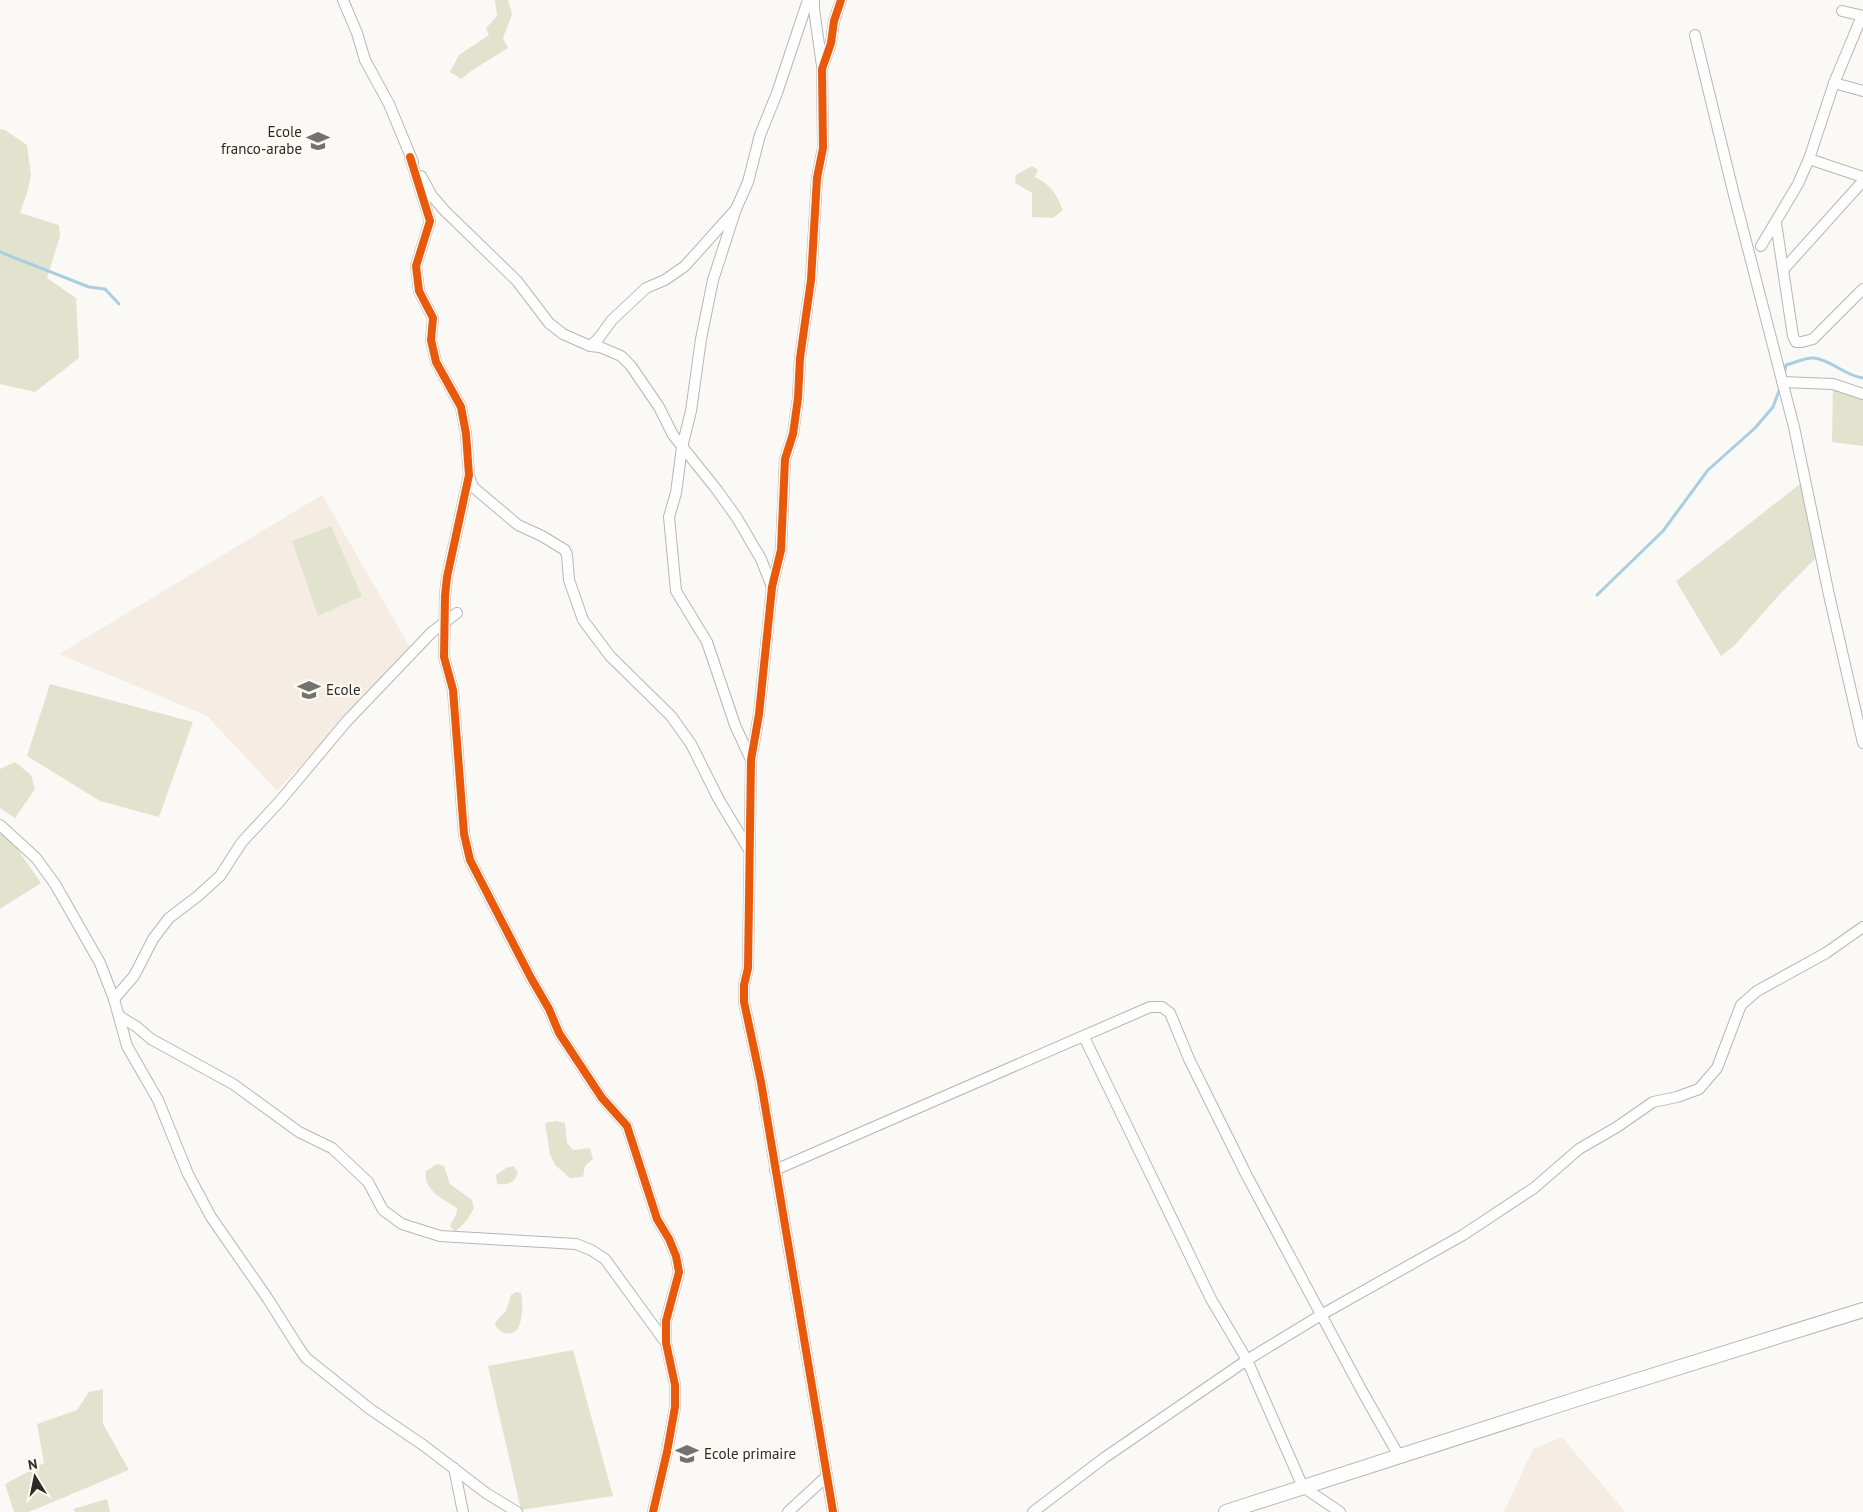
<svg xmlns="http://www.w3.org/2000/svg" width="1863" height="1512" viewBox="0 0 1863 1512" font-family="'PT Sans',sans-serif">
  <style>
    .built { fill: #f5ede3 }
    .green { fill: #e2e3ce }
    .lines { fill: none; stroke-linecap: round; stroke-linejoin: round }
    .stream { stroke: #a8cee2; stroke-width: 3 }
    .minor-casing { stroke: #b8b6b3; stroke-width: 12 }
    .major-casing { stroke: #b8b6b3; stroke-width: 16 }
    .minor { stroke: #fefefe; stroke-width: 10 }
    .major { stroke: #fefefe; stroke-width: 14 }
    .cycleway-casing { stroke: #fef9f3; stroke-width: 11 }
    .cycleway { stroke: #e8590c; stroke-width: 8 }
    .labels { text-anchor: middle; stroke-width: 4.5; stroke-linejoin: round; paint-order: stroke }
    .poi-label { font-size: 15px; fill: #2c2926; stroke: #fef9f3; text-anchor: start }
  </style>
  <rect width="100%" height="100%" fill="#fbf9f6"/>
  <g class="built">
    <path d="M322 495 410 647 277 791 207 716 59 654Z"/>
    <path d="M1562 1437 1622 1508 1625 1512H1504L1533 1449Z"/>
  </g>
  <g class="green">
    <path d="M495 0H508L512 14 503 38 508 48 471 71 461 79 450 72 459 55 489 35 486 28 497 16Z"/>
    <path d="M0 129 5 130 27 145 31 175 28 190 20 213 59 225 60 236 47 278 76 298 79 358 35 392 0 384Z"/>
    <path d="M1032 166 1038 170 1035 177C1052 186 1056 193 1063 210L1053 218 1032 217V193L1015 183 1016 175Z"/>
    <path d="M1833 384 1863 394V446L1832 442Z"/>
    <path d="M1805 480 1820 554 1780 594 1734 646 1721 656 1676 581Z"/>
    <path d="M331 526 362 596 318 616 292 541Z"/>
    <path d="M50 684 193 722 159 817 100 801 27 756Z"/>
    <path d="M15 762 31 775 35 789 15 818 0 808V769Z"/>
    <path d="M0 824 41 883 0 909Z"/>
    <path d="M556 1121 565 1123 567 1143 573 1150 590 1148 593 1159 585 1166 583 1177 570 1178 555 1165 550 1154 545 1123Z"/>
    <path d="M437 1164 444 1166 450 1184 472 1200 474 1208 467 1220 455 1232 450 1226 457 1212V1208C444 1200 422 1189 426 1171Z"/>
    <path d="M513 1166 518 1172C515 1183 508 1185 497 1184L496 1175 506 1168Z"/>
    <path d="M516 1292 521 1293C523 1303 523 1319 518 1328 512 1339 495 1332 495 1322L506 1311 511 1295Z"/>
    <path d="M573 1350 613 1496 521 1510 488 1366Z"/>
    <path d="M103 1389V1424L129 1470 29 1512H14L5 1484 44 1463 37 1424 77 1410 89 1392Z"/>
    <path d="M107 1499 110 1512H75L73 1509Z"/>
  </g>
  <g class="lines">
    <g class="stream">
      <path d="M0 252 89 287 105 289 119 304"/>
      <path d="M1784 374 1786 365C1794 363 1806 357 1814 358 1832 360 1845 376 1863 378"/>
      <path d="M1597 595 1663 531 1708 470 1755 428 1773 407 1780 388"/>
    </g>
    <defs>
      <g id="minor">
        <path d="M343 0 357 33 365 60 389 104 413 162"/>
        <path d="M814 0V9L822 66"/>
        <path d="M1842 11 1863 16"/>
        <path d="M1695 35 1733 191 1794 427 1829 595 1863 743"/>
        <path d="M1834 83 1863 91"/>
        <path d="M410 157 430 221 416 266 419 291 433 318 431 340 436 362 461 407 466 434 469 475 447 577 445 596 444 657 453 690 464 834 470 860 531 978 549 1009 559 1033 602 1098 627 1126 657 1219 669 1239 676 1256 679 1272 666 1321V1343L675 1385V1407L667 1452 653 1512"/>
        <path d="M1809 159 1863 177"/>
        <path d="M421 176 432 196 445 211 517 281 549 323 563 334 590 346 600 347 621 356 631 366 659 407 673 435 717 490 737 518 761 559 772 587"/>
        <path d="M736 209 713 280 701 339 691 411 682 447 676 493 669 517 676 591 707 642 735 725 751 760"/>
        <path d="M1776 223 1793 336 1796 342H1802L1813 339 1863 289"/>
        <path d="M1761 246 1798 184 1809 159 1834 83 1862 16"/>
        <path d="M1783 270 1863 181"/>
        <path d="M590 346 598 339 612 320 646 288 665 280 685 266 736 209 748 182 760 135 777 93 808 0"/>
        <path d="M1782 382 1833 384 1863 394"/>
        <path d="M469 476 473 487 518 525 542 536 565 550 567 555 569 580 583 620 610 656 671 716 691 744 718 798 749 850"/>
        <path d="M0 825 36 858 55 884 100 963 114 999 127 1046 158 1100 188 1174 211 1217 268 1299 297 1345 306 1358 370 1409 423 1445 486 1493 517 1512"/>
        <path d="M114 999 134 976 153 939 169 918 198 896 220 876 242 842 280 801 347 721 432 632 457 613"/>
        <path d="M119 1016 137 1027 151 1039 233 1084 299 1132 332 1148 368 1182 383 1210 402 1224 440 1236 576 1244 591 1250 605 1259 666 1343"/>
        <path d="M1084 1037 1211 1299 1247 1360 1303 1487 1340 1512"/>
        <path d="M775 1170 1150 1007H1162L1170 1013 1189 1059 1247 1176 1362 1391 1399 1456"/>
        <path d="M454 1468 463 1512"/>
        <path d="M788 1512 827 1476"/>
        <path d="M833 1512 761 1082 744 1002V985L748 968 751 760 759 714 772 587 781 550 785 459 793 434 798 398 800 358 811 280 817 178 823 148 822 69 831 43 834 21 841 0"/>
        <path d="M1033 1512 1104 1458 1247 1360 1321 1315 1463 1235 1534 1188 1579 1149 1617 1127 1653 1102 1677 1097 1699 1089 1717 1068 1741 1005 1757 991 1826 953 1863 927"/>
      </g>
      <path id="major" d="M1226 1512 1571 1401 1863 1310"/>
    </defs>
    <use href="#minor" class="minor-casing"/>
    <use href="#major" class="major-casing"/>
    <use href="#minor" class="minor"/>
    <use href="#major" class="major"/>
    <defs>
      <g id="cycleway">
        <path d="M410 157 430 221 416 266 419 291 433 318 431 340 436 362 461 407 466 434 469 475 447 577 445 596 444 657 453 690 464 834 470 860 531 978 549 1009 559 1033 602 1098 627 1126 657 1219 669 1239 676 1256 679 1272 666 1321V1343L675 1385V1407L667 1452 653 1512"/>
        <path d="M833 1512 761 1082 744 1002V985L748 968 751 760 759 714 772 587 781 550 785 459 793 434 798 398 800 358 811 280 817 178 823 148 822 69 831 43 834 21 841 0"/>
      </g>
    </defs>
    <use href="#cycleway" class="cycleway-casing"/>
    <use href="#cycleway" class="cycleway"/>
  </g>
  <defs>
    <symbol id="school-bare" viewBox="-9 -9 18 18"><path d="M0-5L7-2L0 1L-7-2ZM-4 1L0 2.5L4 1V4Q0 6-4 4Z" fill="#74726f" stroke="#fef9f3" stroke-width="2.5" paint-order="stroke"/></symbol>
  </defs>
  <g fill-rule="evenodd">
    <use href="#school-bare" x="302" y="125" width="32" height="32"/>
    <use href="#school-bare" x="293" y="674" width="32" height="32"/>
    <use href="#school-bare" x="671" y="1438" width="32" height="32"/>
  </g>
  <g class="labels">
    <g class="poi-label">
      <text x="302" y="137" text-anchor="end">Ecole<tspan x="302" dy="17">franco-arabe</tspan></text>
      <text x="326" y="695">Ecole</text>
      <text x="704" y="1459">Ecole primaire</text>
    </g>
  </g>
  <g transform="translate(35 1477) rotate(350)" stroke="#fef9f3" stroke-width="4" paint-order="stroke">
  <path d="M0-4L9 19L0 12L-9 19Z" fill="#2c2926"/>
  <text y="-8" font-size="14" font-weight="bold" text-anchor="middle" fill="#2c2926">N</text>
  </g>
</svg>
